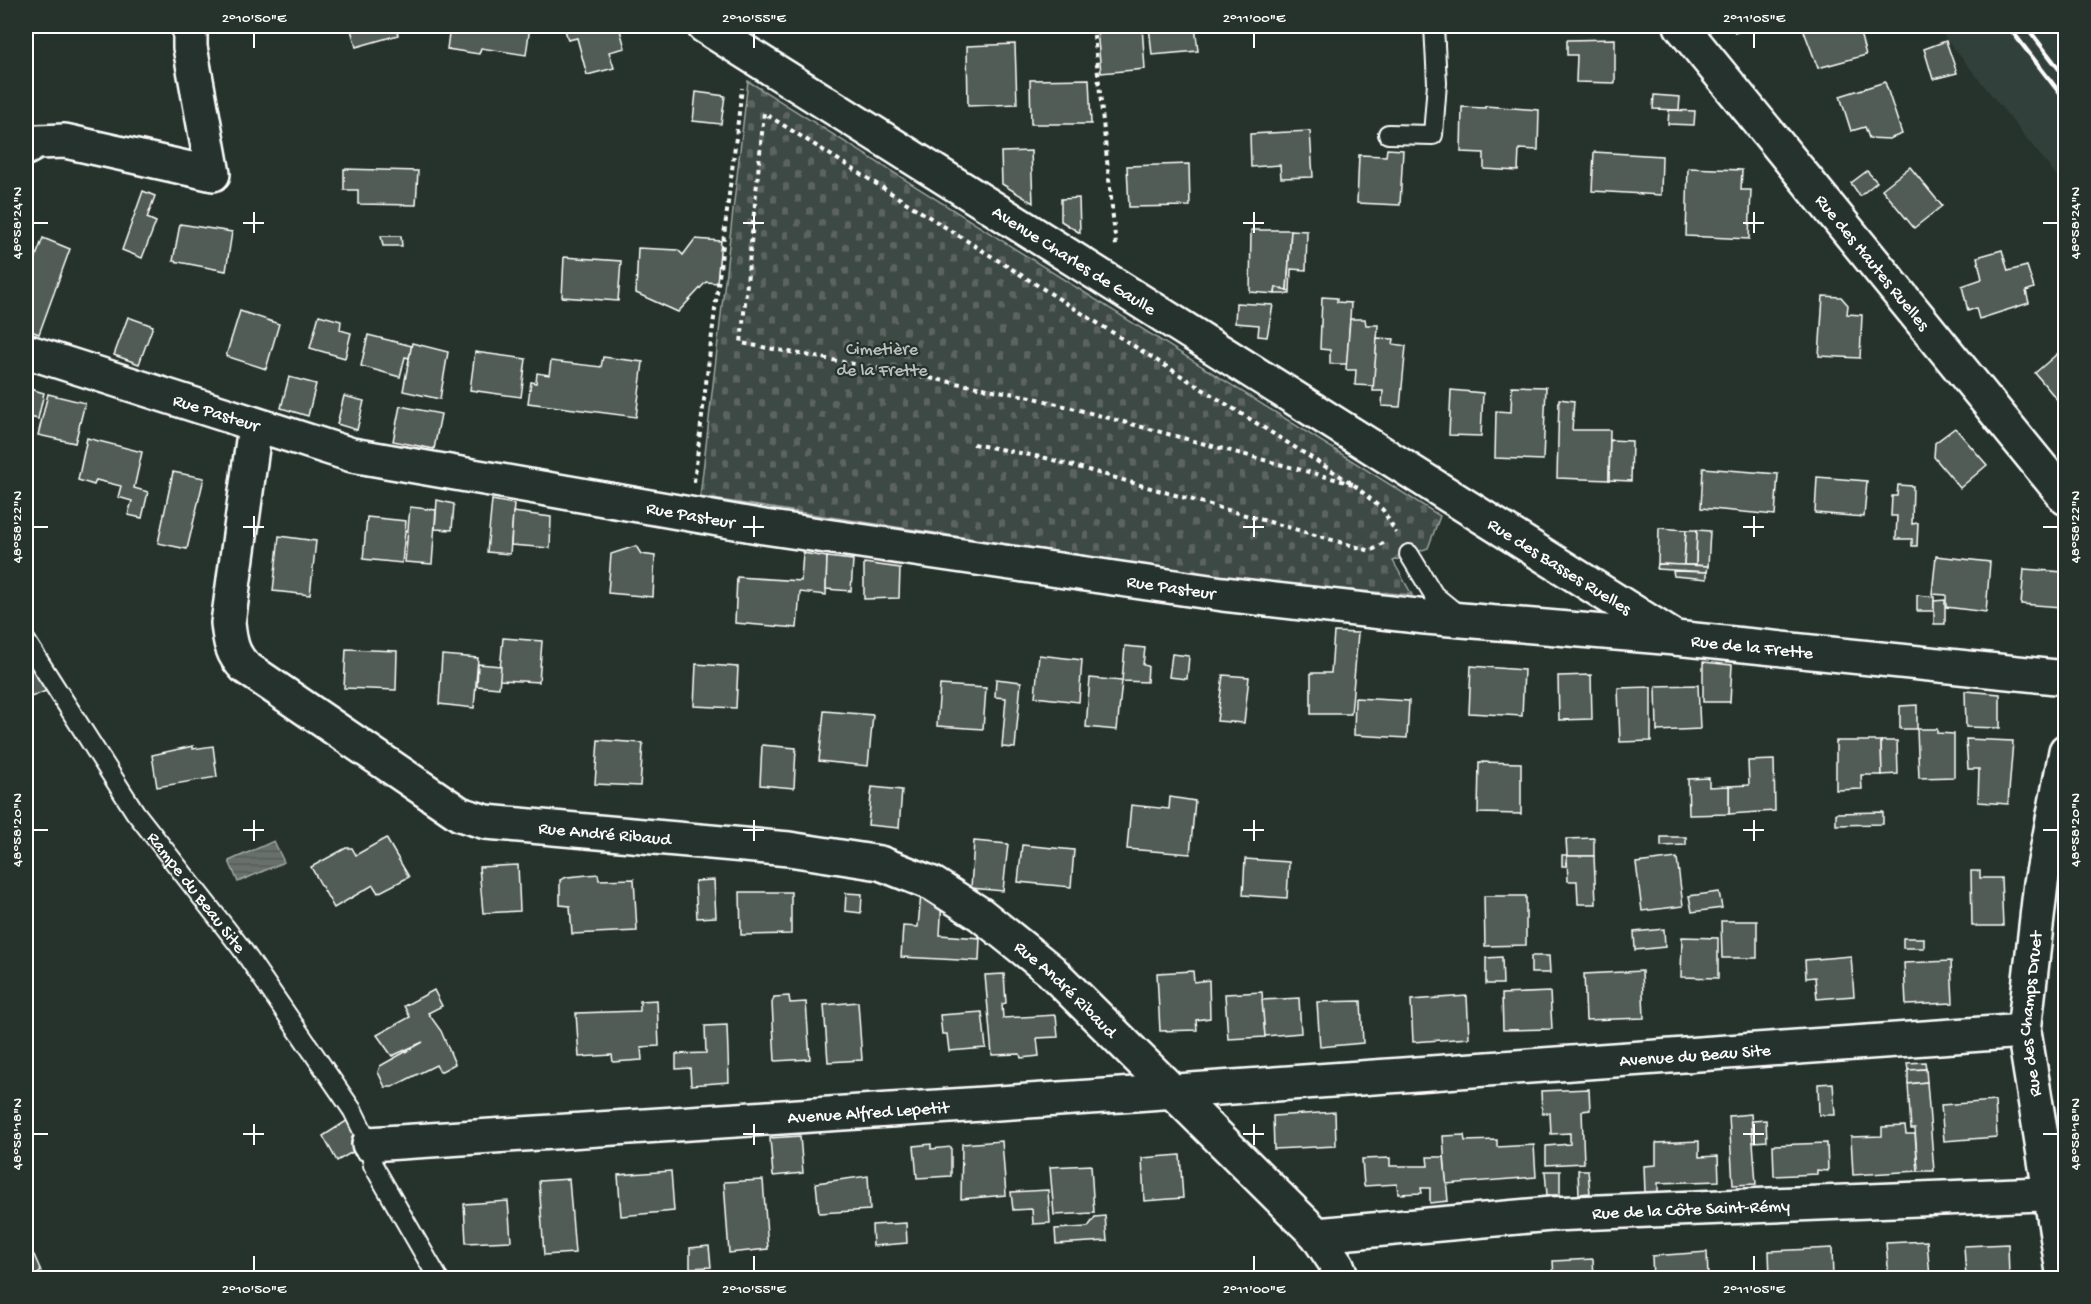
<svg xmlns="http://www.w3.org/2000/svg" width="2091" height="1304" viewBox="0 0 2091 1304" font-family="'Gochi Hand',sans-serif">
  <style>
    .built { fill: #333f3a }
    .cemetery { fill: url(#cemetery-stones); stroke: #9ea4a2; stroke-width: 1.5 }
    .water { fill: url(#water-rules); stroke: #a4a9a7; stroke-width: 1.5 }
    .building { fill: #515c57; stroke: #fff; stroke-width: 1.5 }
    .lines { fill: none; stroke-linecap: round; stroke-linejoin: round }
    .service-casing { stroke: #fff; stroke-width: 22 }
    .minor-casing { stroke: #fff; stroke-width: 38 }
    .tertiary-casing { stroke: #fff; stroke-width: 38 }
    .path { stroke: #fff; stroke-width: 4; stroke-dasharray: 4.5 4.5; stroke-linecap: butt }
    .service { stroke: #26332d; stroke-width: 18 }
    .minor { stroke: #26332d; stroke-width: 33 }
    .tertiary { stroke: #26332d; stroke-width: 33 }
    .rail { stroke: #fff; stroke-width: 4.5 }
    .ticks { fill: none; stroke: #fff; stroke-width: 2 }
    .labels { text-anchor: middle; stroke-width: 4.5; stroke-linejoin: round; paint-order: stroke }
    .street-label { font-size: 18px; fill: #fff; stroke: #26332d }
    .park-label { font-size: 18px; fill: #bbbfbe; stroke: #26332d }
    .neatline { fill: none; stroke: #fff; stroke-width: 2 }
    .ticks-label { font-size: 15px; text-anchor: middle; fill: #fff }
  </style>
  <defs>
    <pattern id="cemetery-stones" width="16" height="16" patternUnits="userSpaceOnUse" patternTransform="scale(1.5)"><rect width="16" height="16" fill="#3e4944"/><path d="M2 7V4a2 2 0 0 1 4 0v3zM10 15v-3a2 2 0 0 1 4 0v3z" fill="#5b6460"/></pattern>
    <pattern id="water-rules" width="6" height="5" patternUnits="userSpaceOnUse" patternTransform="scale(1.5)"><rect width="6" height="5" fill="#67706c"/><path d="M0 2.5h6" fill="none" stroke="#575a59"/></pattern>
  </defs>
  <rect width="100%" height="100%" fill="#26332d"/>
  <filter id="ink" filterUnits="userSpaceOnUse"><feTurbulence type="fractalNoise" baseFrequency=".0167" numOctaves="2"/><feDisplacementMap in="SourceGraphic" scale="12" xChannelSelector="R" yChannelSelector="G"/><feConvolveMatrix kernelMatrix="1 2 1 2 8 2 1 2 1" color-interpolation-filters="sRGB"/></filter>
  <g filter="url(#ink)">
    <path class="built" d="M1936 26H2065V186Z"/>
    <path class="cemetery" d="M748 81 1440 516 1428 548 1393 561 1412 595 1264 583 700 497Z"/>
    <path class="water" d="M274 841 284 862 238 882 229 861Z"/>
    <g class="building">
      <path d="M350 26H396L398 35 356 47Z"/>
      <path d="M450 26H530L526 55 481 48 479 54 447 49Z"/>
      <path d="M564 26H604V29L619 26 625 48 609 52 614 68 587 75 577 38 568 40Z"/>
      <path d="M1126 26H1142L1145 69 1101 73 1097 30Z"/>
      <path d="M1149 26H1195L1198 51 1152 55Z"/>
      <path d="M1734 26H1752L1735 33Z"/>
      <path d="M1802 26H1858L1866 55 1818 68Z"/>
      <path d="M1615 39V83L1576 82 1577 55H1567V40Z"/>
      <path d="M1946 41 1957 73 1933 79 1924 49Z"/>
      <path d="M1015 44 1017 104 968 106 967 46Z"/>
      <path d="M1089 79 1091 124H1031L1030 80Z"/>
      <path d="M1885 82 1902 134 1889 139 1869 138 1865 127 1851 131 1840 96Z"/>
      <path d="M696 92 725 96 721 124 693 121Z"/>
      <path d="M1654 95 1680 97 1679 110 1653 109Z"/>
      <path d="M1485 106 1539 110 1538 150 1519 149 1518 171 1484 169V153L1461 152 1462 107 1485 108Z"/>
      <path d="M1669 110 1695 111 1694 125 1668 124Z"/>
      <path d="M1310 131 1313 177 1281 178 1280 165 1251 167 1250 134Z"/>
      <path d="M1387 149 1403 150 1400 205 1357 203 1359 155 1386 156Z"/>
      <path d="M1031 151 1033 203 1002 184 1001 152Z"/>
      <path d="M1594 152 1662 156 1661 195 1592 191Z"/>
      <path d="M1189 164 1190 206 1129 207 1127 166Z"/>
      <path d="M1910 167 1942 206 1914 228 1882 189Z"/>
      <path d="M1688 168 1742 170 1741 190H1751L1749 239 1686 236Z"/>
      <path d="M344 169 418 171 416 205 358 204V190H344Z"/>
      <path d="M1867 171 1877 182 1860 196 1851 183Z"/>
      <path d="M143 191 155 196 147 218 156 222 142 258 122 250Z"/>
      <path d="M1079 198 1080 233 1061 221V199Z"/>
      <path d="M180 224 232 232 226 271 173 261Z"/>
      <path d="M1251 230H1291L1287 291 1276 287 1275 294 1250 292Z"/>
      <path d="M1291 230 1307 231 1306 270 1291 269 1290 291H1287Z"/>
      <path d="M381 236H401L402 246H383Z"/>
      <path d="M43 238 70 249 39 334 26 329V282Z"/>
      <path d="M695 239 721 241 717 283 706 282 678 312 636 293 638 248 678 250 683 255Z"/>
      <path d="M2002 250 2008 271 2027 266 2034 288 2026 291 2029 303 1979 319 1976 308 1968 311 1962 286 1982 279 1977 257Z"/>
      <path d="M564 257 621 261 618 301 562 297Z"/>
      <path d="M1276 287 1290 291V294H1275Z"/>
      <path d="M1823 296 1841 297 1848 305 1847 314 1862 315 1860 358 1819 356Z"/>
      <path d="M1322 297 1337 298V302L1351 303 1347 364H1330V350L1320 349Z"/>
      <path d="M1236 303 1273 305 1267 337 1258 336 1259 325 1235 323Z"/>
      <path d="M240 311 279 324 266 369 226 356Z"/>
      <path d="M319 315 341 321 340 330 351 333 345 358 310 348Z"/>
      <path d="M128 317 153 326 139 364 114 355Z"/>
      <path d="M1350 319H1365L1366 325H1378L1374 386 1355 385 1356 370H1346Z"/>
      <path d="M368 335 412 346 409 358 405 357 400 377 361 366Z"/>
      <path d="M1377 338 1394 339 1393 344 1406 346 1400 407 1382 406 1383 391H1373Z"/>
      <path d="M412 343 448 352 440 399 403 391Z"/>
      <path d="M2065 347 2066 407 2064 408 2035 373Z"/>
      <path d="M475 352 526 359 521 397 470 390Z"/>
      <path d="M603 357 643 362 636 417 528 403 531 382 536 383 537 373 549 375 551 361 601 367Z"/>
      <path d="M289 377 316 384 308 416 281 408Z"/>
      <path d="M1512 386 1546 387 1543 460 1495 458 1496 411 1511 412Z"/>
      <path d="M27 388 44 393 38 419 26 416Z"/>
      <path d="M1451 390 1483 393 1481 436 1449 435Z"/>
      <path d="M48 394 85 403 75 443 38 435Z"/>
      <path d="M344 396 364 401 357 430 337 424Z"/>
      <path d="M1559 399 1574 401 1572 430H1610L1609 480 1557 478Z"/>
      <path d="M400 406 441 414 434 449 393 441Z"/>
      <path d="M1955 428 1987 465 1960 488 1934 457 1935 443Z"/>
      <path d="M87 438 142 452 134 488 148 492 142 518 128 515 132 501 118 497 121 486 96 480 94 485 78 480Z"/>
      <path d="M1610 440 1632 441 1631 481 1609 480Z"/>
      <path d="M1703 468 1778 474 1775 515 1701 508Z"/>
      <path d="M173 472 204 478 187 549 158 543Z"/>
      <path d="M1817 477 1867 481 1864 517 1815 513Z"/>
      <path d="M1898 485 1913 486 1912 524 1918 523 1917 546H1912V539H1896L1897 516H1891L1892 496H1897Z"/>
      <path d="M437 500 454 504 452 530 435 529Z"/>
      <path d="M492 500 514 504 510 554 487 552Z"/>
      <path d="M410 507 436 510 432 564 405 562Z"/>
      <path d="M513 512 551 517 550 548 511 545Z"/>
      <path d="M367 517 406 521 402 563 363 559Z"/>
      <path d="M1659 528 1686 530 1684 565 1658 564Z"/>
      <path d="M1686 530H1697L1696 565H1684Z"/>
      <path d="M1697 530 1710 531 1708 566 1696 565Z"/>
      <path d="M279 536 316 541 310 595 273 591Z"/>
      <path d="M636 546 641 554 655 556 653 597 608 593 611 554Z"/>
      <path d="M803 553 827 557 826 595 800 592 797 628 735 623 737 577 801 581Z"/>
      <path d="M1936 556 1990 562 1986 612 1946 607V595L1932 594Z"/>
      <path d="M827 557 853 560 851 591 826 589Z"/>
      <path d="M864 563 900 568 899 598 864 599Z"/>
      <path d="M1658 564 1708 566 1707 572 1657 569Z"/>
      <path d="M2024 569 2063 572 2061 607 2021 604Z"/>
      <path d="M1673 571 1707 572V579L1674 576Z"/>
      <path d="M1917 595 1934 597V611H1917Z"/>
      <path d="M1945 600V624H1934V601Z"/>
      <path d="M1334 632 1358 633 1351 714H1311V673H1331Z"/>
      <path d="M503 638 542 641 539 682 499 680Z"/>
      <path d="M1125 646 1145 648 1143 665 1148 666 1147 682 1122 681Z"/>
      <path d="M346 649 397 651 396 690 344 688Z"/>
      <path d="M26 650 46 691 26 699Z"/>
      <path d="M1172 654 1189 656 1187 679 1169 677Z"/>
      <path d="M442 655 478 658 474 708 439 704Z"/>
      <path d="M1039 655 1082 660 1079 702 1035 697Z"/>
      <path d="M1703 662 1732 665 1730 702H1703Z"/>
      <path d="M478 664 501 666 499 688 477 686Z"/>
      <path d="M696 664 738 667 736 708 694 706Z"/>
      <path d="M1471 666 1524 670 1522 716 1469 713Z"/>
      <path d="M1223 675 1249 677 1244 723 1217 721Z"/>
      <path d="M1591 675 1592 719 1559 720 1558 676Z"/>
      <path d="M1090 678 1122 681 1117 730 1086 727Z"/>
      <path d="M996 679 1021 682 1015 748 1002 747 1006 698 995 697Z"/>
      <path d="M940 685 986 688 983 729 937 726Z"/>
      <path d="M1698 685 1700 729 1657 731 1656 686Z"/>
      <path d="M1651 687V741L1620 742 1618 688Z"/>
      <path d="M1965 691 2000 694V728L1966 727Z"/>
      <path d="M1355 698 1409 701 1407 738 1354 735Z"/>
      <path d="M1917 705V729H1900V706Z"/>
      <path d="M824 711 873 715 868 766 819 761Z"/>
      <path d="M1917 729H1937V733L1954 734V777L1919 778Z"/>
      <path d="M1966 739 2013 741 2008 804 1978 802 1979 769H1968Z"/>
      <path d="M598 740 643 743 640 786 595 784Z"/>
      <path d="M1836 741H1881L1882 775H1861L1862 789 1836 790Z"/>
      <path d="M1881 741H1897L1898 774 1882 775Z"/>
      <path d="M762 745 796 748 794 788 760 785Z"/>
      <path d="M193 746V749L213 746 217 777 157 787 152 755Z"/>
      <path d="M1774 760 1775 811 1729 814V786L1749 785 1748 761Z"/>
      <path d="M1479 762 1521 763V814L1478 813Z"/>
      <path d="M1709 778V787L1729 786V814L1689 815 1688 779Z"/>
      <path d="M872 787 902 790 899 828 868 825Z"/>
      <path d="M1170 797 1195 801 1190 854 1127 849 1131 805 1169 809Z"/>
      <path d="M1883 812V824L1836 825V813Z"/>
      <path d="M1661 837H1686V845L1661 846Z"/>
      <path d="M386 838 409 877 378 893 373 885 334 908 311 867 346 848H352L356 855Z"/>
      <path d="M1594 838V856H1567V866H1562V855H1567L1566 839Z"/>
      <path d="M974 841 1008 844 1003 891 971 888Z"/>
      <path d="M1022 845 1074 850 1071 887 1018 882Z"/>
      <path d="M1567 856H1594L1596 904H1578L1577 881H1568Z"/>
      <path d="M1677 858 1683 906 1642 911 1636 863Z"/>
      <path d="M1245 859 1289 862 1287 898 1243 895Z"/>
      <path d="M518 865 520 911 483 913 479 867Z"/>
      <path d="M1971 871H1980V878H2001L2003 926H1972Z"/>
      <path d="M598 874 599 880 634 879 637 931 572 934 570 906 560 905V880L567 877Z"/>
      <path d="M714 880 716 917 697 918 695 881Z"/>
      <path d="M740 892H791V934L741 935Z"/>
      <path d="M1719 892 1722 908 1692 912 1689 896Z"/>
      <path d="M846 893 862 894 861 913 845 911Z"/>
      <path d="M921 894 942 900 940 935 980 938 979 961 901 957 903 926 918 927Z"/>
      <path d="M1484 896H1526V945L1485 946Z"/>
      <path d="M1721 921H1757V958H1722Z"/>
      <path d="M1664 929 1665 947 1635 950 1634 932Z"/>
      <path d="M1682 937 1718 938V978L1681 977Z"/>
      <rect x="1903" y="938" width="21" height="10"/>
      <path d="M1531 956H1549L1550 973H1531Z"/>
      <path d="M1851 956 1854 996 1817 999 1815 977 1806 978 1805 960Z"/>
      <path d="M1502 957 1503 984H1486V958Z"/>
      <path d="M1951 961 1953 1003 1906 1005 1904 963Z"/>
      <path d="M1193 971 1194 982 1209 980 1210 1018 1196 1020 1197 1030 1160 1031 1157 973Z"/>
      <path d="M1642 971 1644 1018 1586 1020 1584 974Z"/>
      <path d="M1004 974 1006 1003 1002 1004 1003 1018 1056 1015 1058 1037 1037 1038 1039 1056 1021 1058 1020 1054 992 1055 985 975Z"/>
      <path d="M434 990 442 1006 428 1013 441 1031 455 1064 440 1072 436 1065 392 1087H385L378 1072 380 1066 423 1042 392 1056 377 1035 410 1017 404 1006Z"/>
      <path d="M1262 992 1265 1037 1228 1039 1225 994Z"/>
      <path d="M1550 992 1552 1029 1503 1030 1502 994Z"/>
      <path d="M789 996 790 1003 806 1002 810 1059 775 1061 772 1003 774 997Z"/>
      <path d="M1467 996 1469 1038 1413 1042 1411 1000Z"/>
      <path d="M1299 998 1301 1033 1265 1036 1262 1000Z"/>
      <path d="M657 1000 659 1046 641 1047 642 1060 613 1062 612 1055 579 1057 576 1013 640 1011V1001Z"/>
      <path d="M1361 1001 1363 1043 1320 1047 1317 1002Z"/>
      <path d="M858 1002 862 1060 828 1062 824 1005Z"/>
      <path d="M982 1012 986 1048 949 1051 947 1034H942L940 1015Z"/>
      <path d="M727 1025 729 1082 691 1085 690 1068 676 1069V1054L706 1053 705 1026Z"/>
      <path d="M1925 1062 1926 1069 1908 1070 1907 1063Z"/>
      <path d="M1926 1069 1927 1082 1908 1084V1070Z"/>
      <path d="M1927 1082 1934 1171H1918L1915 1129H1911L1908 1084Z"/>
      <path d="M1833 1083 1835 1115H1819L1818 1084Z"/>
      <path d="M1589 1089 1590 1110 1582 1111 1584 1163 1546 1165V1146L1570 1144V1133L1551 1134 1550 1113H1542L1541 1091Z"/>
      <path d="M1995 1101 1997 1137 1944 1141 1941 1105Z"/>
      <path d="M1335 1112 1336 1146 1274 1149 1273 1116Z"/>
      <path d="M1751 1114 1756 1184 1733 1185 1729 1116Z"/>
      <path d="M348 1120 363 1146 337 1161 323 1136Z"/>
      <path d="M1766 1120 1767 1141 1753 1142 1752 1121Z"/>
      <path d="M1905 1126 1906 1134H1915L1918 1171 1853 1175 1851 1137 1882 1136V1127Z"/>
      <path d="M1464 1135 1465 1141 1497 1140V1147L1534 1145 1536 1177 1446 1184 1443 1136Z"/>
      <path d="M800 1136 803 1173 773 1176 770 1138Z"/>
      <path d="M1002 1141 1006 1195 961 1199 962 1144Z"/>
      <path d="M1699 1141V1157L1718 1156 1719 1181 1658 1183V1192L1645 1193 1644 1166 1656 1165V1143Z"/>
      <path d="M1827 1143 1828 1171 1817 1170V1174L1774 1176 1773 1145Z"/>
      <path d="M931 1144V1149L951 1147V1176L917 1178 914 1146Z"/>
      <path d="M1180 1155 1183 1198 1144 1201 1142 1158Z"/>
      <path d="M1427 1157H1444L1448 1201 1430 1203V1188H1421L1422 1193 1398 1194 1397 1184 1364 1186 1362 1159 1390 1158V1166H1428Z"/>
      <path d="M1091 1165 1094 1213 1054 1215 1050 1167Z"/>
      <path d="M1578 1170H1588L1590 1193 1579 1194Z"/>
      <path d="M671 1171 674 1211 621 1216 618 1175Z"/>
      <path d="M1545 1171H1560V1195H1547Z"/>
      <path d="M868 1176 870 1210 819 1213 816 1183Z"/>
      <path d="M569 1179 575 1253 544 1255 539 1181Z"/>
      <path d="M763 1180 768 1249 729 1253 724 1182Z"/>
      <path d="M1048 1190 1050 1223 1033 1224 1032 1209 1013 1210 1011 1192Z"/>
      <path d="M508 1201 511 1241 466 1243 464 1204Z"/>
      <path d="M1105 1216 1107 1241 1056 1244 1055 1229 1088 1227 1095 1217Z"/>
      <path d="M906 1223 907 1243 873 1246 872 1225Z"/>
      <path d="M1927 1241 1930 1278H1889L1886 1243Z"/>
      <path d="M2008 1244 2009 1278H1966L1964 1246Z"/>
      <path d="M709 1246 711 1267 690 1268V1248Z"/>
      <path d="M1832 1248 1833 1278H1770L1769 1251Z"/>
      <path d="M1707 1252 1708 1278H1653L1652 1256Z"/>
      <path d="M34 1255 41 1271 38 1274 41 1278H26V1259Z"/>
      <path d="M1593 1259 1594 1278H1554L1553 1261Z"/>
    </g>
    <g class="lines">
      <defs>
        <g id="service">
          <path d="M1388 134 1433 135 1437 83 1434 26"/>
          <path d="M1409 554 1434 595 1461 617"/>
          <path id="s1" d="M26 641 135 812 242 949 353 1111 369 1144 373 1165 438 1278"/>
        </g>
        <g id="minor">
          <path id="s2" d="M704 26 1675 638"/>
          <path id="s3" d="M1681 26 2066 498"/>
          <path d="M26 148 37 142 65 141 213 174 190 47V26"/>
          <path id="s4" d="M255 426 228 623C230 642 232 654 245 667L460 814 486 822 789 849 880 863 933 884 980 914 1050 970 1317 1235 1337 1265 1342 1278"/>
          <path id="s5" d="M369 1144 1120 1095 2024 1031"/>
          <path id="s6" d="M1317 1235 1551 1214 2066 1193"/>
          <path id="s7" d="M2064 1278 2024 1031 2041 883 2066 751"/>
        </g>
        <g id="tertiary">
          <path id="s8" d="M26 351 352 455 764 527 1223 594 1426 617 1675 638 2066 678"/>
        </g>
      </defs>
      <use href="#service" class="service-casing"/>
      <use href="#minor" class="minor-casing"/>
      <use href="#tertiary" class="tertiary-casing"/>
      <g class="path">
        <path d="M1093 26 1116 246"/>
        <path d="M973 444 1046 458 1371 551 1386 541"/>
        <path d="M694 482 742 88"/>
        <path d="M1353 484 1031 397 741 343 764 113 1353 484 1383 510 1396 533"/>
      </g>
      <use href="#service" class="service"/>
      <use href="#minor" class="minor"/>
      <use href="#tertiary" class="tertiary"/>
      <g class="rail">
        <path d="M2008 26 2066 101"/>
        <path d="M2026 26 2066 78"/>
      </g>
    </g>
  </g>
  <path class="ticks" d="M254 33V48M754 33V48M1254 33V48M1754 33V48M254 212V233M754 212V233M1254 212V233M1754 212V233M33 223H48M243 223H264M743 223H764M1243 223H1264M1743 223H1764M2043 223H2058M254 516V537M754 516V537M1254 516V537M1754 516V537M33 527H48M243 527H264M743 527H764M1243 527H1264M1743 527H1764M2043 527H2058M254 820V841M754 820V841M1254 820V841M1754 820V841M33 830H48M243 830H264M743 830H764M1243 830H1264M1743 830H1764M2043 830H2058M254 1124V1145M754 1124V1145M1254 1124V1145M1754 1124V1145M33 1134H48M243 1134H264M743 1134H764M1243 1134H1264M1743 1134H1764M2043 1134H2058M254 1256V1271M754 1256V1271M1254 1256V1271M1754 1256V1271"/>
  <g class="labels">
    <g class="street-label">
      <text dy="6" stroke="none"><textPath href="#s2" startOffset="438">Avenue Charles de Gaulle</textPath></text>
      <text dy="6" stroke="none"><textPath href="#s3" startOffset="304">Rue des Hautes Ruelles</textPath></text>
      <text dy="6" stroke="none"><textPath href="#s8" startOffset="200">Rue Pasteur</textPath></text>
      <text dy="6" stroke="none"><textPath href="#s8" startOffset="686">Rue Pasteur</textPath></text>
      <text dy="6" stroke="none"><textPath href="#s2" startOffset="1012">Rue des Basses Ruelles</textPath></text>
      <text dy="6" stroke="none"><textPath href="#s8" startOffset="1172">Rue Pasteur</textPath></text>
      <text dy="6" stroke="none"><textPath href="#s8" startOffset="1756">Rue de la Frette</textPath></text>
      <text dy="6" stroke="none"><textPath href="#s4" startOffset="654">Rue André Ribaud</textPath></text>
      <text dy="6" stroke="none"><textPath href="#s1" startOffset="304">Rampe du Beau Site</textPath></text>
      <text dy="6" stroke="none"><textPath href="#s4" startOffset="1158">Rue André Ribaud</textPath></text>
      <text dy="6" stroke="none"><textPath href="#s7" startOffset="267">Rue des Champs Druet</textPath></text>
      <text dy="6" stroke="none"><textPath href="#s5" startOffset="1329">Avenue du Beau Site</textPath></text>
      <text dy="6" stroke="none"><textPath href="#s5" startOffset="500">Avenue Alfred Lepetit</textPath></text>
      <text dy="6" stroke="none"><textPath href="#s6" startOffset="375">Rue de la Côte Saint-Rémy</textPath></text>
    </g>
    <g class="park-label">
      <text x="882" y="354">Cimetière<tspan x="882" dy="21">de la Frette</tspan></text>
    </g>
  </g>
  <rect width="2091" height="1304" fill="none" stroke="#26332d" stroke-width="66"/>
  <rect x="33" y="33" width="2025" height="1238" class="neatline"/>
  <g class="ticks-label">
    <text x="254" y="22">2°10'50"E</text>
    <text x="754" y="22">2°10'55"E</text>
    <text x="1254" y="22">2°11'00"E</text>
    <text x="1754" y="22">2°11'05"E</text>
    <text transform="translate(16 223) rotate(-90)" y="5">48°58'24"N</text>
    <text transform="translate(2074 223) rotate(-90)" y="5">48°58'24"N</text>
    <text transform="translate(16 527) rotate(-90)" y="5">48°58'22"N</text>
    <text transform="translate(2074 527) rotate(-90)" y="5">48°58'22"N</text>
    <text transform="translate(16 830) rotate(-90)" y="5">48°58'20"N</text>
    <text transform="translate(2074 830) rotate(-90)" y="5">48°58'20"N</text>
    <text transform="translate(16 1134) rotate(-90)" y="5">48°58'18"N</text>
    <text transform="translate(2074 1134) rotate(-90)" y="5">48°58'18"N</text>
    <text x="254" y="1293">2°10'50"E</text>
    <text x="754" y="1293">2°10'55"E</text>
    <text x="1254" y="1293">2°11'00"E</text>
    <text x="1754" y="1293">2°11'05"E</text>
  </g>
</svg>
